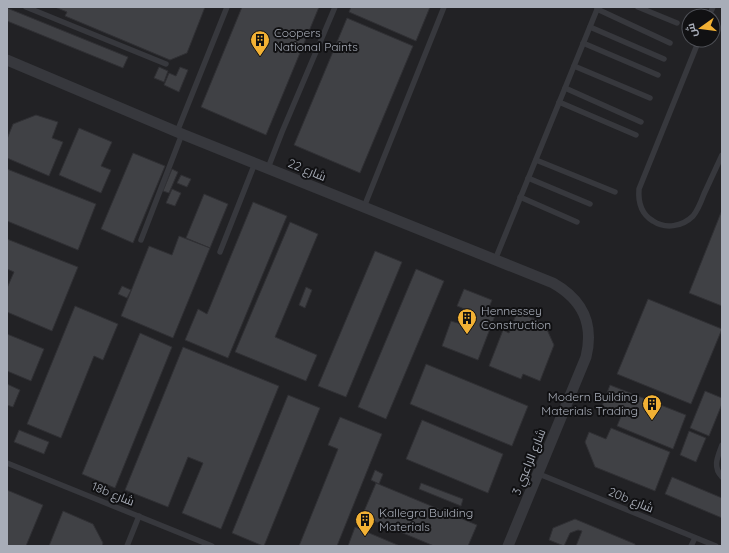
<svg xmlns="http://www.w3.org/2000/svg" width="729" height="553" viewBox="0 0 729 553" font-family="Quicksand,Cairo,sans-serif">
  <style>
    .built { fill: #222225; fill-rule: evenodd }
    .building { fill: #404145; stroke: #303034 }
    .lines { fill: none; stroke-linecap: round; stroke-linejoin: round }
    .service { stroke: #37383d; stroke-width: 5.5 }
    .minor { stroke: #37383d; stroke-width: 11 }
    .labels { text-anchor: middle; stroke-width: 4; stroke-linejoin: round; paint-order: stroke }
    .poi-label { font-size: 12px; fill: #a8adb8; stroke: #111113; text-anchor: start }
    .street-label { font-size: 12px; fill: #a8adb8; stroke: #111113 }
  </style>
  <rect width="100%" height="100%" fill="#161618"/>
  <path class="built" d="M7 7H722V546H7ZM689 16H713V40H689Z"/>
  <g class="building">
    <path d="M55 7H205L187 53 170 60 65 16 67 12Z"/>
    <path d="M242 7H319L266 135 201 107Z"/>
    <path d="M351 7H430L416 41 349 12Z"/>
    <path d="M7 8 128 57 123 68 7 21Z"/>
    <path d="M347 18 413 46 360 173 294 145Z"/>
    <path d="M702 40H709L706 46 700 44Z"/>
    <path d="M159 67 168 71 164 82 154 78Z"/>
    <path d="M180 67 188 70 179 92 164 85 169 73 176 76Z"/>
    <path d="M36 115 58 122 52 138 63 142 49 176 7 158V139L13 124Z"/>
    <path d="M79 128 112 142 101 166 111 170 101 193 59 175Z"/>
    <path d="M133 153 165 166 133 243 101 229Z"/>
    <path d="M7 169 96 204 78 250 7 221Z"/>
    <path d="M172 169 178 172 169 193 163 191Z"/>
    <path d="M181 175 191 179 187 187 177 183Z"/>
    <path d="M172 189 181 193 175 206 166 203Z"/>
    <path d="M204 194 228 204 210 248 186 238Z"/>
    <path d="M253 202 287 216 228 358 185 340 198 309 207 314Z"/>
    <path d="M722 210V306L689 293Z"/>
    <path d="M290 222 318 234 275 337 317 355 306 381 235 352Z"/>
    <path d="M179 236 210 248 173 338 121 316 149 246 172 255Z"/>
    <path d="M7 239 78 267 52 331 7 312V288L14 272 7 269Z"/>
    <path d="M375 251 402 262 346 397 318 386Z"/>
    <path d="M416 269 444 281 386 419 358 407Z"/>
    <path d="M122 286 131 290 127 298 118 294Z"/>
    <path d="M306 287 312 290 305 308 299 305Z"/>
    <path d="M464 289 492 300 488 310 496 313 478 360 442 346 451 321 461 324 467 310 457 306Z"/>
    <path d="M648 299 722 329 691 404 617 374Z"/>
    <path d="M75 306 118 324 103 360 94 356 61 438 27 424Z"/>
    <path d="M517 312 544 323 554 345 540 381 523 374 521 379 489 366 503 330 509 333Z"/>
    <path d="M140 333 172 347 115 488 82 474Z"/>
    <path d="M7 334 44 349 31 381 7 371Z"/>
    <path d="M183 347 279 386 221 529 182 513 203 463 188 457 168 507 125 490Z"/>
    <path d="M426 364 528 406 512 446 410 404Z"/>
    <path d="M7 384 20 390 13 407 7 405Z"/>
    <path d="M610 385 686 415 673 449 617 426 622 414 602 406Z"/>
    <path d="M705 391 722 398V404L709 436 690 428Z"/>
    <path d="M288 395 320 408 264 546H263L232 533Z"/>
    <path d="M340 417 382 434 337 546H299L338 449 328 445Z"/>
    <path d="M422 420 503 454 488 493 406 459Z"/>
    <path d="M611 428 670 452 655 491 595 467 585 442 589 432 606 439Z"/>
    <path d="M19 430 49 442 44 454 14 442Z"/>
    <path d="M689 431 706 438 696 462 680 455Z"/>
    <path d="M375 470 383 474 379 484 371 480Z"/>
    <path d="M672 477 722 498V518L665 494Z"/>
    <path d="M376 483 477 525 468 546H434L362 516Z"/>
    <path d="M421 483 463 499 461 506 419 489Z"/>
    <path d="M7 490 43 505 26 546H7Z"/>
    <path d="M63 511 93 524 103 543 102 546H49Z"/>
    <path d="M575 519 635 544V546H576L582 531 578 530 570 533 564 546 549 540 553 528Z"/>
    <path d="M355 527 400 546H348Z"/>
  </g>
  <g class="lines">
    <g class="service">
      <path d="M26 7 166 64"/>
      <path d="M638 7 677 23"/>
      <path d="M597 9 670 43"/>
      <path d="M709 16 713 7"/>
      <path d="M590 27 664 59"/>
      <path d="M699 40 639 189C638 202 641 214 653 221 665 229 682 227 693 216 698 210 701 202 704 194 710 181 716 168 722 155"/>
      <path d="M583 43 658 75"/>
      <path d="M574 66 650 98"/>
      <path d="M565 88 641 122"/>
      <path d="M559 102 636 135"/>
      <path d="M177 132 227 7"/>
      <path d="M536 160 615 192"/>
      <path d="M268 168 282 132 335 7"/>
      <path d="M528 178 590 204"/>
      <path d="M520 197 577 222"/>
      <path d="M364 207 444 7"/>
      <path d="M141 240 182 134"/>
      <path d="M220 252 255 163"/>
      <path d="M495 260 598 7"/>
      <path d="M722 445C718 456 712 467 722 477"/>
      <path d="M7 463 212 546"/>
      <path d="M539 474 716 546"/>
      <path d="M127 546 139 516"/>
      <path d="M691 546 695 538"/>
    </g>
    <path class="minor" d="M7 60 182 134 553 283C583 300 594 324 586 357L508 546"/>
  </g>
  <defs>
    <symbol id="building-pin" viewBox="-11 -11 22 30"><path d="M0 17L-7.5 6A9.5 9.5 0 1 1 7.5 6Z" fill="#f2b134" stroke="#111113"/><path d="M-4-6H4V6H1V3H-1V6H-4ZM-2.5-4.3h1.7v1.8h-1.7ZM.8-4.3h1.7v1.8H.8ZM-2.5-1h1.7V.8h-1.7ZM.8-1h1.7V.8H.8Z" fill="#111"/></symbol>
  </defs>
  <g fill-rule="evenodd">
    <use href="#building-pin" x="249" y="29" width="22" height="30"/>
    <use href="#building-pin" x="456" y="307" width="22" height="30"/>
    <use href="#building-pin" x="641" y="393" width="22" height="30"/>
    <use href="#building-pin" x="354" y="509" width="22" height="30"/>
  </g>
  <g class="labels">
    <g class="poi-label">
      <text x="274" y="37">Coopers<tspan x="274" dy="14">National Paints</tspan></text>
      <text x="481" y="315">Hennessey<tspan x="481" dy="14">Construction</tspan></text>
      <text x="638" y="401" text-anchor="end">Modern Building<tspan x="638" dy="14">Materials Trading</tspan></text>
      <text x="379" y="517">Kallegra Building<tspan x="379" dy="14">Materials</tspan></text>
    </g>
    <g class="street-label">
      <text transform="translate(307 170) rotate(22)" y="4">شارع 22</text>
      <text transform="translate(529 462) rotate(-68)" y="4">شارع الراعبي 3</text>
      <text transform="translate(113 494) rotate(22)" y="4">18b شارع</text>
      <text transform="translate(631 500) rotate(22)" y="4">20b شارع</text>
    </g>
  </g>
  <rect width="729" height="553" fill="none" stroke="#a8adb8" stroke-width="16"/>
  <g transform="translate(701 28) rotate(256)"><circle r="19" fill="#111113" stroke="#4d4f55"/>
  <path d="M0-3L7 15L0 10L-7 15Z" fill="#f2b134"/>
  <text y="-6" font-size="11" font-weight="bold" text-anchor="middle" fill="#a8adb8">ش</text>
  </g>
</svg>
